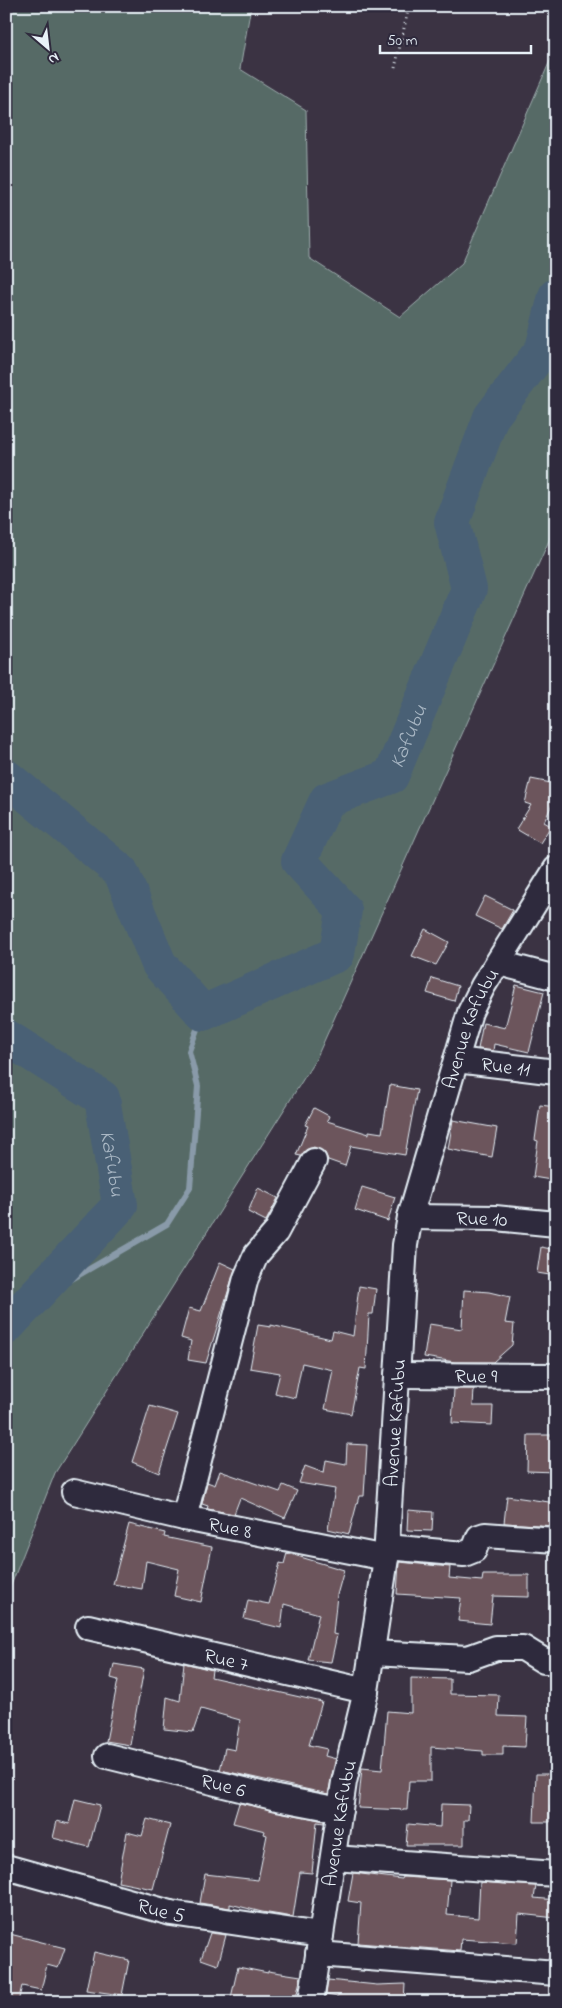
<svg xmlns="http://www.w3.org/2000/svg" width="562" height="2008" viewBox="0 0 562 2008" font-family="'Indie Flower',sans-serif">
  <style>
    .green { fill: #566b66; stroke: #9faeaf }
    .lines { fill: none; stroke-linecap: round; stroke-linejoin: round }
    .stream { stroke: #899aa9; stroke-width: 6 }
    .river { stroke: #4a6075; stroke-width: 36 }
    .building { fill: #6c555b; stroke: #e8f1f8 }
    .minor-casing { stroke: #e8f1f8; stroke-width: 28 }
    .path { stroke: #e8f1f8; stroke-width: 3; stroke-dasharray: 1 4; stroke-linecap: butt }
    .minor { stroke: #2f2a3d; stroke-width: 24 }
    .labels { text-anchor: middle; stroke-width: 5; stroke-linejoin: round; paint-order: stroke }
    .street-label { font-size: 20px; fill: #e8f1f8; stroke: #2f2a3d }
    .water-label { font-size: 21px; font-style: italic; fill: #a9b7c4; stroke: #2f2a3d }
  </style>
  <rect width="100%" height="100%" fill="#3b3343"/>
  <filter id="ink" filterUnits="userSpaceOnUse"><feTurbulence type="fractalNoise" baseFrequency=".02" numOctaves="2"/><feDisplacementMap in="SourceGraphic" scale="10" xChannelSelector="R" yChannelSelector="G"/><feConvolveMatrix kernelMatrix="1 2 1 2 8 2 1 2 1" color-interpolation-filters="sRGB"/></filter>
  <g filter="url(#ink)">
    <path class="green" d="M6 6H251L240 69 306 110 309 258 400 317 462 263 556 47V525L316 1059 55 1473 6 1598Z"/>
    <g class="lines">
      <path class="stream" d="M27 1305 167 1224 190 1188 198 1086 189 1051 203 1013"/>
      <g class="river">
        <path id="s1" d="M6 777 121 872 159 964 203 1013 337 954 344 910 299 861 327 800 391 776 469 589 452 522 491 417 543 349 556 296"/>
        <path id="s2" d="M6 1037 102 1098 120 1205 6 1327"/>
      </g>
    </g>
    <g class="building">
      <path d="M531 779 556 784V796L544 822 551 826 540 843 516 829 531 805 525 803Z"/>
      <path d="M485 896 513 910 502 929 475 916Z"/>
      <path d="M425 929 449 942 436 965 412 956Z"/>
      <path d="M432 978 458 986 454 1001 427 993Z"/>
      <path d="M516 985 544 992 529 1052 494 1044 493 1051 478 1049 483 1023 505 1028Z"/>
      <path d="M390 1085 417 1090 405 1155 351 1146 345 1166 328 1160 325 1153 314 1147 306 1150 301 1156 296 1155 308 1126 305 1125 314 1108 329 1116 327 1121 369 1134V1131L382 1133Z"/>
      <path d="M540 1105 556 1107V1156L551 1180 533 1177 538 1141 535 1140Z"/>
      <path d="M453 1120 497 1128 492 1157 448 1149Z"/>
      <path d="M362 1187 395 1197 388 1221 355 1210Z"/>
      <path d="M258 1188 278 1198 266 1221 248 1212Z"/>
      <path d="M541 1247 556 1250V1276L537 1273Z"/>
      <path d="M220 1262 235 1269 206 1363 188 1360 191 1341 181 1338 189 1308 201 1311Z"/>
      <path d="M359 1286 376 1289 373 1314H369L366 1369 360 1368 351 1414 325 1409 333 1370 302 1363 295 1398 275 1393 280 1373 250 1368 258 1325 271 1327V1325L331 1339 333 1331 353 1336Z"/>
      <path d="M464 1290 489 1292 510 1297 505 1323 514 1324 512 1345 493 1362H455L424 1357 429 1324 462 1329Z"/>
      <path d="M454 1389H474L473 1406H493L492 1425 452 1423Z"/>
      <path d="M150 1406 178 1414 159 1473 132 1462Z"/>
      <path d="M528 1435H556V1472L527 1471Z"/>
      <path d="M347 1444 367 1445 364 1496H359L349 1534 328 1529 335 1489 299 1483 305 1466 324 1473 326 1460 346 1464Z"/>
      <path d="M220 1471 280 1492 283 1485 297 1491 285 1518 240 1498 234 1514 207 1509 208 1506 202 1504 207 1482 215 1485Z"/>
      <path d="M507 1496 556 1503V1526L504 1523Z"/>
      <path d="M408 1510 433 1512 432 1531 407 1530Z"/>
      <path d="M129 1524 165 1533 164 1537 212 1547 201 1602 174 1596 179 1569 146 1561 142 1589 113 1584Z"/>
      <path d="M287 1553 344 1570 337 1595 333 1634 337 1635 331 1662 308 1660 319 1614 284 1604 281 1628 244 1619 248 1600 269 1604 280 1563 284 1564Z"/>
      <path d="M399 1562 450 1567 449 1578 482 1581 483 1575H529V1597L493 1596 490 1624 458 1621 461 1598 397 1594Z"/>
      <path d="M184 1663 212 1670 211 1677 322 1702 309 1745 327 1749 325 1756 336 1759 328 1794 220 1770 225 1748 235 1750 240 1720 201 1709 193 1732 164 1729 167 1697 180 1701Z"/>
      <path d="M114 1664 144 1669 130 1745 106 1741 118 1680 111 1678Z"/>
      <path d="M411 1678 450 1679V1694L499 1695 498 1716 527 1717 525 1747 503 1746V1755H483V1751L431 1747V1781H409L407 1810 358 1808 362 1768 382 1770 387 1711 411 1713Z"/>
      <path d="M536 1774H556V1806H550V1822H534Z"/>
      <path d="M75 1799 100 1805 89 1847 53 1838 57 1821 69 1824Z"/>
      <path d="M239 1803 324 1821V1823L317 1822 312 1873 300 1872 293 1917 262 1912 230 1904V1908L200 1903 205 1874 258 1880 267 1835 264 1834 265 1831 233 1823Z"/>
      <path d="M441 1804 469 1805 468 1820H464V1845H406L408 1824 440 1827Z"/>
      <path d="M147 1819 170 1825 153 1889 118 1882 127 1832 142 1836Z"/>
      <path d="M353 1873 402 1879 403 1877 450 1880 447 1915 478 1918 480 1882 536 1886 534 1898 556 1900V1918L519 1914 517 1943 461 1939 460 1951 358 1943 361 1903 348 1901Z"/>
      <path d="M6 1933 65 1948 58 1968 47 1965 41 1990 22 1986 18 2002H6Z"/>
      <path d="M210 1933 226 1935 218 1965 201 1959Z"/>
      <path d="M94 1952 129 1960 122 1995 86 1990Z"/>
      <path d="M238 1967 268 1973V1971L301 1976 295 2002 252 1997 251 2002H230Z"/>
      <path d="M328 1980 377 1985 405 1984 404 2002H337L338 1997 326 1995Z"/>
    </g>
    <g class="lines">
      <defs>
        <g id="minor">
          <path d="M499 963 556 978"/>
          <path id="s3" d="M456 1060 556 1072"/>
          <path id="s4" d="M410 1217 495 1218 556 1224"/>
          <path id="s5" d="M397 1375 556 1376"/>
          <path id="s6" d="M74 1492 184 1518 386 1558"/>
          <path d="M184 1518 246 1278 256 1255 276 1232 314 1161"/>
          <path d="M387 1547 464 1554 474 1550 479 1537 485 1535 556 1540"/>
          <path id="s7" d="M88 1627 366 1691"/>
          <path d="M372 1653 468 1658 496 1648H523L544 1661H556"/>
          <path id="s8" d="M107 1756 277 1798 340 1810"/>
          <path d="M334 1858 556 1874"/>
          <path id="s9" d="M6 1867 171 1913 321 1935"/>
          <path d="M318 1954 556 1973"/>
          <path id="s10" d="M311 2002 344 1782 366 1691 386 1558 405 1245 410 1217 470 1012 483 986 556 869"/>
        </g>
      </defs>
      <use href="#minor" class="minor-casing"/>
      <path class="path" d="M395 68 409 6"/>
      <use href="#minor" class="minor"/>
    </g>
  </g>
  <g class="labels">
    <g class="street-label">
      <text dy="7" stroke="none"><textPath href="#s10" startOffset="991">Avenue Kafubu</textPath></text>
      <text dy="7" stroke="none"><textPath href="#s3" startOffset="50">Rue 11</textPath></text>
      <text dy="7" stroke="none"><textPath href="#s4" startOffset="72">Rue 10</textPath></text>
      <text dy="7" stroke="none"><textPath href="#s5" startOffset="79">Rue 9</textPath></text>
      <text dy="7" stroke="none"><textPath href="#s10" startOffset="586">Avenue Kafubu</textPath></text>
      <text dy="7" stroke="none"><textPath href="#s6" startOffset="160">Rue 8</textPath></text>
      <text dy="7" stroke="none"><textPath href="#s7" startOffset="142">Rue 7</textPath></text>
      <text dy="7" stroke="none"><textPath href="#s8" startOffset="120">Rue 6</textPath></text>
      <text dy="7" stroke="none"><textPath href="#s10" startOffset="181">Avenue Kafubu</textPath></text>
      <text dy="7" stroke="none"><textPath href="#s9" startOffset="161">Rue 5</textPath></text>
    </g>
    <g class="water-label">
      <text dy="7" stroke="none"><textPath href="#s1" startOffset="751">Kafubu</textPath></text>
      <text dy="7" stroke="none"><textPath href="#s2" startOffset="180">Kafubu</textPath></text>
    </g>
  </g>
  <rect width="562" height="2008" fill="none" stroke="#2f2a3d" stroke-width="25"/>
  <rect x="12" y="12" width="537" height="1983" fill="none" stroke="#e8f1f8" stroke-width="2" filter="url(#ink)"/>
  <g transform="translate(48 48) rotate(152)" stroke="#2f2a3d" stroke-width="4" paint-order="stroke">
  <path d="M0-4L9 19L0 12L-9 19Z" fill="#e8f1f8"/>
  <text y="-8" font-size="14" font-weight="bold" text-anchor="middle" fill="#e8f1f8">N</text>
  </g>
  <path d="M380 45v8h151v-8" fill="none" stroke="#e8f1f8" stroke-width="2.5"/>
  <text x="387" y="45" font-size="15" fill="#e8f1f8" stroke="#2f2a3d" stroke-width="4" paint-order="stroke">50 m</text>
</svg>
